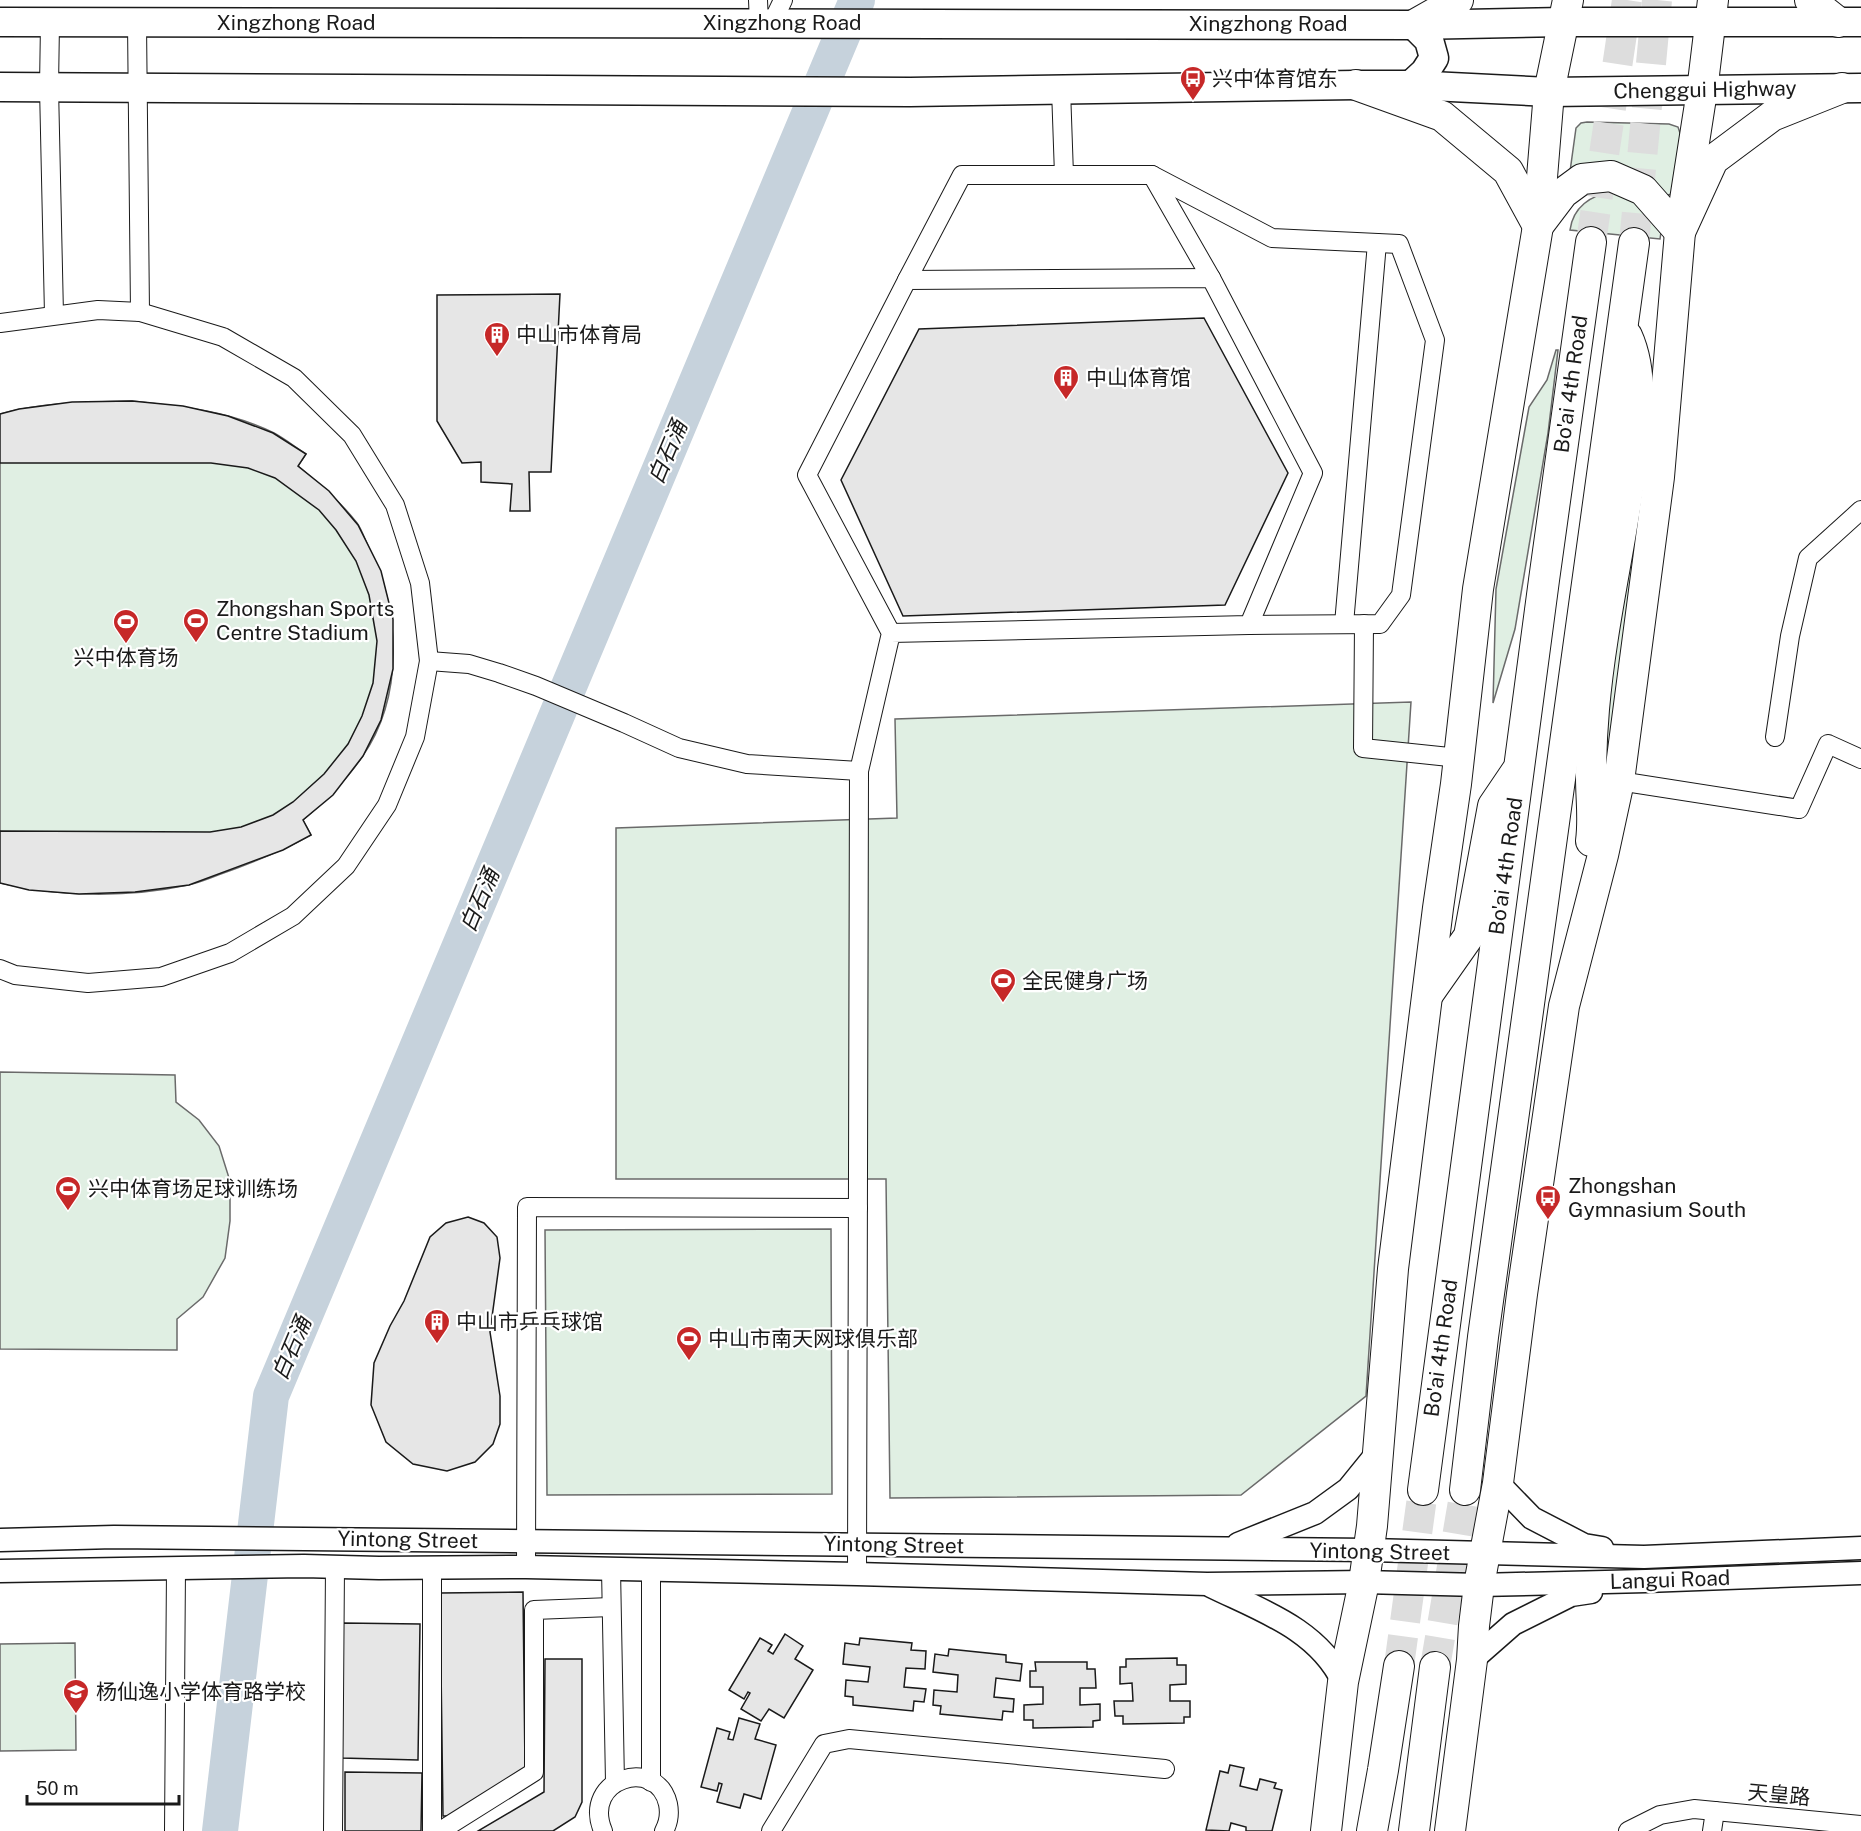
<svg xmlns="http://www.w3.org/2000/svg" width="1861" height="1831" viewBox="0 0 1861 1831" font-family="'Public Sans','Noto Sans SC',sans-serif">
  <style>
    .green { fill: #e0efe3; stroke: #6a6a6a; stroke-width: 1.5 }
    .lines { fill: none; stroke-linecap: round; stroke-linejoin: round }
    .river { stroke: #c6d2dc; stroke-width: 36 }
    .building { fill: #e6e6e6; stroke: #1a1a1a; stroke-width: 1.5 }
    .trunk-tunnel { stroke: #ddd; stroke-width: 30; stroke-dasharray: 30 15; stroke-linecap: butt }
    .minor-casing { stroke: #1a1a1a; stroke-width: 20 }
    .tertiary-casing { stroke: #1a1a1a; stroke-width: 25 }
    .primary-casing { stroke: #1a1a1a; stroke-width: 31 }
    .trunk-casing { stroke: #1a1a1a; stroke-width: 32 }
    .minor { stroke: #fff; stroke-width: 18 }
    .tertiary { stroke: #fff; stroke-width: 22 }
    .primary { stroke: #fff; stroke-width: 28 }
    .trunk { stroke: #fff; stroke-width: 30 }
    .labels { text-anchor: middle; stroke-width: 4.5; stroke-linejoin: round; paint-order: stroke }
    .street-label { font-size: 21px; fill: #1a1a1a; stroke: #fff }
    .poi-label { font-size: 21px; fill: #1a1a1a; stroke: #fff; text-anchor: start }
    .water-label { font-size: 22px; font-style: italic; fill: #1a1a1a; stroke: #fff }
  </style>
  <rect width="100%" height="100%" fill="#fff"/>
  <g class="green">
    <path d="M1587 122 1669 124 1678 127 1681 136 1673 194 1667 195 1661 189 1568 186 1576 128 1581 123Z"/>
    <path d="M1612 192 1631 193 1661 232 1660 239 1570 230C1573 207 1591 195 1612 192Z"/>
    <path d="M1556 350H1558L1548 433 1515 629 1493 703 1496 589 1529 407 1547 380Z"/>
    <path d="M132 401C180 406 230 411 274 433 285 439 295 447 306 454L298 466C319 484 340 501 357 523 362 530 365 540 369 548 401 611 404 697 362 757 346 781 325 801 303 820L311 835C281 851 250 864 218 875 208 879 198 883 188 885 127 898 60 897 0 883V414C43 402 88 402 132 401Z"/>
    <path d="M1637 467 1636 568 1601 830 1598 741Z"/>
    <path d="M1411 702 1366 1396 1241 1495 890 1498 886 1179H616V828L897 818 895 719Z"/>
    <path d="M0 1072 175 1075 176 1102 199 1120 219 1146 230 1181V1221L225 1258 203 1297 177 1319V1350L0 1349Z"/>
    <path d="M831 1229 832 1494 547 1495 545 1230Z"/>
    <path d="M75 1643 76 1750 0 1751V1644Z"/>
  </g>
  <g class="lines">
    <path class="river" d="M220 1831 271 1396 857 0"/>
  </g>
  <g class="building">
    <path d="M560 294 551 472H529L530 511H510L512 484 481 482V462L462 463 437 421V295Z"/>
    <path d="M1204 318 1288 473 1225 605 903 616 841 480 919 329Z"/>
    <path d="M132 401 183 406 228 416 273 433 306 454 298 466 329 491 358 525 381 571 393 619V669L381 720 363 756 333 795 303 820 311 835 283 850 189 885 135 892 79 894 29 890 0 883V831L210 832 241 827 273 815 293 802 324 774 348 744 362 716 373 683 377 641 369 595 356 561 336 530 319 510 275 478 248 468 211 463H0V414L19 409 72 402Z"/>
    <path d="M468 1217 484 1223 497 1237 500 1258 490 1332 500 1396V1424L493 1444 475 1462 447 1471 413 1464 386 1442 371 1405 374 1363 390 1326 404 1301 430 1237 446 1223Z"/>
    <path d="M523 1592 525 1770 455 1816H443L440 1593Z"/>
    <path d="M343 1623 420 1624 418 1760 341 1758Z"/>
    <path d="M785 1634 803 1646 795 1659 813 1670 784 1718 769 1709 761 1721 741 1709 750 1693 748 1692 744 1699 729 1690 760 1638 772 1645 768 1651 773 1654Z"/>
    <path d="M860 1638 912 1643 911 1650 926 1651 925 1669 906 1668 904 1687 926 1689 924 1702 914 1701 913 1711 853 1705V1697L845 1696 846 1680 868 1682 870 1667 843 1664 845 1643 859 1645Z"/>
    <path d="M949 1649 1006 1655V1662L1022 1664 1020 1681 996 1678 994 1697 1014 1699 1013 1712 1003 1711 1002 1720 940 1714 941 1706 933 1705 934 1690 957 1692 958 1675 933 1672 935 1654 948 1656Z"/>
    <path d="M1177 1658V1665H1186V1684L1170 1685V1701H1190V1717H1184V1723L1123 1724V1716H1115L1114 1701H1133L1132 1683 1120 1684V1667H1126V1659Z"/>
    <path d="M545 1659H582V1802L575 1817 553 1831H478L544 1792Z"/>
    <path d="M1035 1662H1087V1669H1095L1096 1688H1080V1705L1100 1704V1720L1093 1721V1727L1033 1728V1720H1024V1705L1043 1704V1687H1030V1671H1036Z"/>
    <path d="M739 1718 760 1724 755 1739 776 1745 761 1799 744 1794 740 1808 717 1802 722 1784 719 1783 717 1791 701 1787 717 1728 730 1732 728 1739 733 1740Z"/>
    <path d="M1230 1765 1244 1768 1240 1786 1257 1790 1260 1779 1276 1783 1274 1788 1282 1790 1272 1831H1246V1827L1231 1823 1229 1831 1206 1830 1220 1771 1228 1773Z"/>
    <path d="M345 1772 422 1773 421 1831H345Z"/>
  </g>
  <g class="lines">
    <g class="trunk-tunnel">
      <path d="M1591 242 1627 0"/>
      <path d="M1634 243 1657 0"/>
      <path d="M1399 1666 1423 1490"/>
      <path d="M1435 1667 1465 1490"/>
    </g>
    <defs>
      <g id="minor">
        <path d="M758 0 759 23"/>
        <path d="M50 23 49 87 54 315"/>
        <path d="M137 23 140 312"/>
        <path d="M772 23 783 0"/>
        <path d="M1061 89 1064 175"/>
        <path d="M1152 175 1211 278"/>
        <path d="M907 280 962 175H1152L1272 238 1399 244 1435 340 1401 595 1380 624 1249 625"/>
        <path d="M0 323 98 310 140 312 223 337 294 378 352 435 395 505 420 583 429 661 415 737 387 805 346 866 293 916 230 953 161 977 88 983 15 975 0 969"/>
        <path d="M1344 624 1377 243"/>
        <path d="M1364 624 1363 748 1459 758"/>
        <path d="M429 661 469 664 499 673 536 686 624 723 679 748 747 764 859 771 857 1574"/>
        <path d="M1775 737 1790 636 1808 558 1861 510"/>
        <path d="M859 771 891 633 807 475 907 280 1211 278 1313 473 1249 625 891 633"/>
        <path d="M1619 781 1799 809 1828 744 1861 759"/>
        <path d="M432 1567V1831"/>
        <path d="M526 1567 527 1207 858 1208"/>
        <path d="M611 1569 615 1782"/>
        <path d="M651 1569V1782"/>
        <path d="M174 1831 176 1569"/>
        <path d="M333 1831 335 1567"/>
        <path d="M440 1831 534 1772V1610L611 1607"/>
        <path d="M603 1831C581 1778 657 1756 668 1804 670 1814 669 1822 664 1831"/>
        <path d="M771 1831 824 1744 849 1739 1165 1769"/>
        <path d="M1628 1831 1660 1815 1694 1809 1861 1825"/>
        <path d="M1712 1831 1715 1811"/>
      </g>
      <g id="tertiary">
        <path d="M1498 1483 1532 1518 1584 1545 1602 1548"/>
        <path d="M0 1540 114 1537 1369 1550 1644 1557 1861 1548"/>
        <path d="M1238 1544 1315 1513 1348 1489 1378 1452"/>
        <path d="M0 1571 304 1566 379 1568 526 1567 857 1574 1207 1584 1364 1582 1479 1585 1646 1581 1861 1573"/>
        <path d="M1211 1586C1260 1610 1318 1629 1343 1682"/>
        <path d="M1472 1660 1513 1624 1571 1595 1591 1592"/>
      </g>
      <g id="primary">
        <path d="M0 22 1414 25 1564 22H1861"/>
        <path d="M1411 85 1425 72 1434 58 1429 40 1414 25"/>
        <path d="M0 87 910 92 1356 85H1411L1549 92 1861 88"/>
      </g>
      <g id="trunk">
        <path d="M1810 0 1838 22"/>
        <path d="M1414 25 1458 0"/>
        <path d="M1356 85 1442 116 1508 171 1538 226 1563 193 1582 179 1611 176 1643 190 1680 232 1713 160 1772 116 1842 88"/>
        <path d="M1591 841C1594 818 1591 800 1591 777 1591 755 1592 732 1594 709 1600 640 1615 571 1626 502 1633 452 1649 384 1627 336"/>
        <path d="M1429 993 1469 936 1493 806 1516 772"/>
        <path d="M1423 1490 1544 580 1591 242"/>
        <path d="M1465 1490 1483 1337 1634 243"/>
        <path d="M1326 1831 1343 1682 1364 1582 1372 1526 1393 1269 1438 908 1456 784 1478 589 1538 226 1549 92 1568 0"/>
        <path d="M1372 1831 1383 1770 1399 1666"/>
        <path d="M1414 1831 1435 1667"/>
        <path d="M1450 1831 1472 1660 1474 1626 1479 1585 1498 1483 1522 1294 1564 1006 1603 855 1619 781 1659 477 1680 232 1702 91 1713 0"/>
      </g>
    </defs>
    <use href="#minor" class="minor-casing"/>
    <use href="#tertiary" class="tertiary-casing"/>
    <use href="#primary" class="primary-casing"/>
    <use href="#trunk" class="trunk-casing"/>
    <use href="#minor" class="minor"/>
    <use href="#tertiary" class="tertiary"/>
    <use href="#primary" class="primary"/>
    <use href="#trunk" class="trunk"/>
  </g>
  <defs>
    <symbol id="bus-pin" viewBox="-11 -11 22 30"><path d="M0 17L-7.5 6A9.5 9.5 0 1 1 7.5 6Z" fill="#c62828" stroke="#fff"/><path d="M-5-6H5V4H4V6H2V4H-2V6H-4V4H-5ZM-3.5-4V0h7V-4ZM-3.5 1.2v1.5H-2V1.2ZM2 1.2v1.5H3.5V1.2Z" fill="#fff"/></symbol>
    <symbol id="building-pin" viewBox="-11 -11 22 30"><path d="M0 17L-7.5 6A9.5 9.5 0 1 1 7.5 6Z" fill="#c62828" stroke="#fff"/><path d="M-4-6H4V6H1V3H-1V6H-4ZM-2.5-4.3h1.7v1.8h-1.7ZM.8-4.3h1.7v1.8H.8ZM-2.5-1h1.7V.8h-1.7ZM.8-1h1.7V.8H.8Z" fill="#fff"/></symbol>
    <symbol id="stadium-pin" viewBox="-11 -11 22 30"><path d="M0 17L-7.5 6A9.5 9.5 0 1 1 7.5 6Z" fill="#c62828" stroke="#fff"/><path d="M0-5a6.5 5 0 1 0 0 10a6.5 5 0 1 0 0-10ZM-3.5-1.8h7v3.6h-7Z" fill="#fff"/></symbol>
    <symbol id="school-pin" viewBox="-11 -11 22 30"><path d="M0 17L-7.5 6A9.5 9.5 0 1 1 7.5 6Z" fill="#c62828" stroke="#fff"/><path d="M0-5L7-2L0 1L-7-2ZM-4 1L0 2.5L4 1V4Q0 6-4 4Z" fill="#fff"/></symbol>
  </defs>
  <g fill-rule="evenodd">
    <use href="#bus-pin" x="1178" y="64" width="30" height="40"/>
    <use href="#building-pin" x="482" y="320" width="30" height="40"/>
    <use href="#building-pin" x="1051" y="363" width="30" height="40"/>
    <use href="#stadium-pin" x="181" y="606" width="30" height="40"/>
    <use href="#stadium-pin" x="111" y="607" width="30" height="40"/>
    <use href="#stadium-pin" x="988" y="966" width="30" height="40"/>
    <use href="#stadium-pin" x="53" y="1174" width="30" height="40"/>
    <use href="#bus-pin" x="1533" y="1183" width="30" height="40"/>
    <use href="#building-pin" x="422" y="1307" width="30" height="40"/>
    <use href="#stadium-pin" x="674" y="1324" width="30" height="40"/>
    <use href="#school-pin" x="61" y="1677" width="30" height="40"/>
  </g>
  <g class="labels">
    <g class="street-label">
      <text x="296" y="30">Xingzhong Road</text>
      <text x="782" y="30">Xingzhong Road</text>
      <text x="1268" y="31">Xingzhong Road</text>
      <text transform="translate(1705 90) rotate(-1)" y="7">Chenggui Highway</text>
      <text transform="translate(1571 384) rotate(-82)" y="7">Bo'ai 4th Road</text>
      <text transform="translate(1506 866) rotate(-82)" y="7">Bo'ai 4th Road</text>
      <text transform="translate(1441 1348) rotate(-82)" y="7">Bo'ai 4th Road</text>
      <text transform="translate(408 1540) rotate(1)" y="7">Yintong Street</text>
      <text transform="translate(894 1545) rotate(1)" y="7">Yintong Street</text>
      <text transform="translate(1380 1552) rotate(1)" y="7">Yintong Street</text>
      <text transform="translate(1670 1580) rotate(-2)" y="7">Langui Road</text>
      <text transform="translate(1779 1795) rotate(5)" y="7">天皇路</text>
    </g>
    <g class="poi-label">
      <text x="1212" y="86">兴中体育馆东</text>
      <text x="516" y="342">中山市体育局</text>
      <text x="1086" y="385">中山体育馆</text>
      <text x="216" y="616">Zhongshan Sports<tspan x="216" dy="24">Centre Stadium</tspan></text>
      <text x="126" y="665" text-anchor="middle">兴中体育场</text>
      <text x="1022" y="988">全民健身广场</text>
      <text x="1568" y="1193">Zhongshan<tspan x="1568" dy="24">Gymnasium South</tspan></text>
      <text x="88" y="1196">兴中体育场足球训练场</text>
      <text x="456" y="1329">中山市乒乓球馆</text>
      <text x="708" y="1346">中山市南天网球俱乐部</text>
      <text x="96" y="1699">杨仙逸小学体育路学校</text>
    </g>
    <g class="water-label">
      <text transform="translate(667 452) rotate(-67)" y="8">白石涌</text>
      <text transform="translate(479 900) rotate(-67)" y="8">白石涌</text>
      <text transform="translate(291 1348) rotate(-67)" y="8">白石涌</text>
    </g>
  </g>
  <path d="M27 1795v9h152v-9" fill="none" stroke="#1a1a1a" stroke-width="3"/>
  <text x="36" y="1795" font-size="18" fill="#1a1a1a" stroke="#ffffff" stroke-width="4.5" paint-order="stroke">50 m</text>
</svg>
